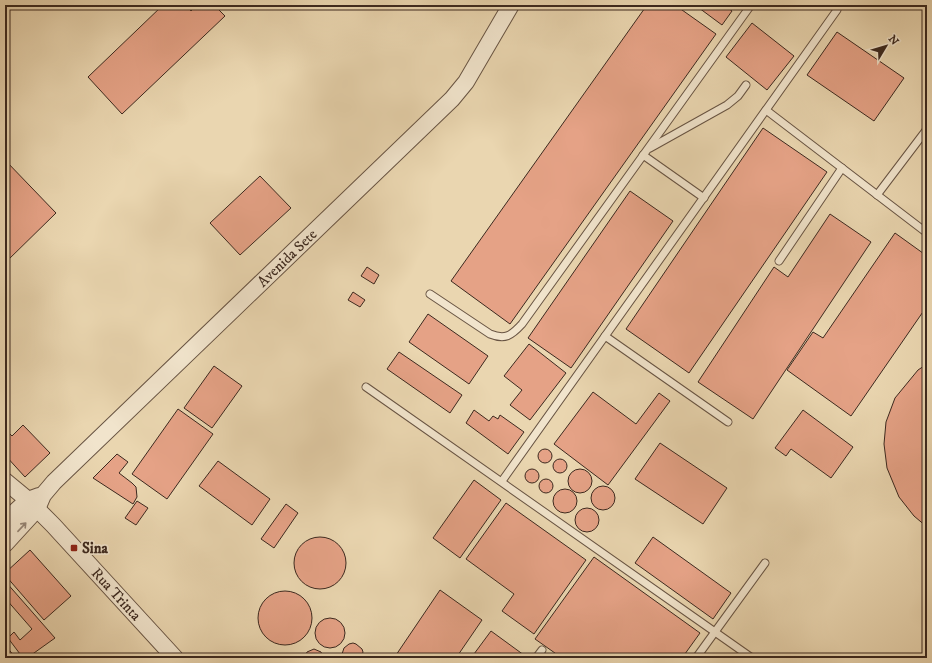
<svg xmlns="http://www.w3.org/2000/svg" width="932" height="663" viewBox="0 0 932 663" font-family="'IM FELL DW Pica',serif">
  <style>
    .building { fill: #e5a286; stroke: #3c291f }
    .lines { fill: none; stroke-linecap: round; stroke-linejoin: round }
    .service-casing { stroke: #685443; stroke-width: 9 }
    .tertiary-casing { stroke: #685443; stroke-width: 18 }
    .service { stroke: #f1e4cc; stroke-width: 7 }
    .tertiary { stroke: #f1e4cc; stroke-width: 16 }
    .oneway { stroke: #968676 }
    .poi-dot { fill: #8f2418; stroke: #f1e4cc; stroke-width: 1.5 }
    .labels { text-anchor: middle; stroke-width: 3.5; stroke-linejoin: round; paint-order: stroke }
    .street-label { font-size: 15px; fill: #3c291f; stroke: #f1e4cc }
    .poi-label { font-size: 15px; font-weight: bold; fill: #3c291f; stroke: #f1e4cc; text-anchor: start }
  </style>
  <rect width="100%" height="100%" fill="#ead6b0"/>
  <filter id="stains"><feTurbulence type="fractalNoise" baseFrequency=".005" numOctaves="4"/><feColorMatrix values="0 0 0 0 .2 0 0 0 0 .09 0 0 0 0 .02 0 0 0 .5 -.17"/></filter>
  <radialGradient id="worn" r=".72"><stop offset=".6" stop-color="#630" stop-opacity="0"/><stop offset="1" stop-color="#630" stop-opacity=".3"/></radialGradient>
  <g class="building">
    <path d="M163 5H186L191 11 197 5H214L225 16 122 114 88 77Z"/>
    <path d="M647 5H675L716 34 510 324 451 281Z"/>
    <path d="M695 5H724L732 11 722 25Z"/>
    <path d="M752 23 794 56 767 90 726 57Z"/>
    <path d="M837 32 904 78 874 121 807 75Z"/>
    <path d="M763 128 827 172 689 373 626 329Z"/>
    <path d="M5 160 56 213 7 261 5 259Z"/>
    <path d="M260 176 291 208 240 255 210 223Z"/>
    <path d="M630 191 673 221 571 368 528 338Z"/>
    <path d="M830 214 871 242 753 419 698 382 774 267 788 277Z"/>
    <path d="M895 233 927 256V306L851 416 787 370 813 332 823 338Z"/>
    <path d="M367 267 379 275 374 284 361 276Z"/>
    <path d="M353 292 365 300 360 307 348 300Z"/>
    <path d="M428 314 488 356 469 384 409 342Z"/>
    <path d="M529 344 566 373 530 420 510 405 522 390 504 376Z"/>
    <path d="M399 352 462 395 450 413 387 369Z"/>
    <path d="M927 364V527L914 516 899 497 887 468 884 444 886 422 895 398 918 370Z"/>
    <path d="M214 366 242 386 212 428 184 408Z"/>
    <path d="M593 392 636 424 659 393 670 401 608 485 554 444Z"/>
    <path d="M178 409 213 434 167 499 132 474Z"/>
    <path d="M474 410 489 421 493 416 498 419 500 415 524 432 508 454 466 423Z"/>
    <path d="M803 410 853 447 831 478 791 449 786 456 775 448Z"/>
    <path d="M23 425 50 453 25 477 5 455V429L12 436Z"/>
    <path d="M660 443 727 488 703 524 635 479Z"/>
    <circle cx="545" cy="456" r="7"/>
    <path d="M117 454 128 462 119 473 132 483 136 487 137 497 133 504 93 478Z"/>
    <circle cx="560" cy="466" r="7"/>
    <path d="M218 461 270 499 252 525 199 486Z"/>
    <circle cx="532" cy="476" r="7"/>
    <circle cx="580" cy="481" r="12"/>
    <circle cx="546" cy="486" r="7"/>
    <path d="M474 480 501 500 460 558 433 538Z"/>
    <circle cx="603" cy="498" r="12"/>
    <circle cx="565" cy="501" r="12"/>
    <path d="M137 501 148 508 136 525 125 518Z"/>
    <path d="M506 503 586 560 534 634 502 611 514 594 466 559Z"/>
    <path d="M286 504 298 513 274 548 261 539Z"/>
    <circle cx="587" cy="520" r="12"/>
    <circle cx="320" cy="563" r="26"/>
    <path d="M653 537 731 593 713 619 635 563Z"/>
    <path d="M30 550 71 596 44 620 5 575V573Z"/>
    <path d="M594 557 700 633 682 658H562L535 639Z"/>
    <path d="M5 581 55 638 27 658H23L8 638 14 632 20 640 32 629 5 598Z"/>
    <path d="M440 590 482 620 456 658H394Z"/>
    <circle cx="285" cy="618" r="27"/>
    <circle cx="330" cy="633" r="15"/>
    <path d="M491 631 528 658H471Z"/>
    <path d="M353 643 356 644 362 649 363 652 361 658H344L342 654 344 648 349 644Z"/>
    <path d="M5 645 16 658H5Z"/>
    <path d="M314 649 321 652 324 658H304L307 652Z"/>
  </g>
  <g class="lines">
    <defs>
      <g id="service">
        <path d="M766 110 927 233"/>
        <path d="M650 148 727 105 738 96 746 85"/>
        <path d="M643 155 704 198"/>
        <path d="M877 195 927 129"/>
        <path d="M779 261 842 168"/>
        <path d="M430 294 490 334C505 340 511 336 522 324L751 5"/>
        <path d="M605 336 728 422"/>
        <path d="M366 387 752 658"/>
        <path d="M502 481 837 10"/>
        <path d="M536 658 542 650"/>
        <path d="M696 658 765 563"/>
      </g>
      <g id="tertiary">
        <path id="s1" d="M5 481 28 500 53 525 175 658"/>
        <path d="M5 521 28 500 39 496"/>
        <path id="s2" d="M5 544 37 509 43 495 54 482 452 99 466 82 511 5"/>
      </g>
    </defs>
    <use href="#service" class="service-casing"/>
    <use href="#tertiary" class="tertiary-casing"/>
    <use href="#service" class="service"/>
    <use href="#tertiary" class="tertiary"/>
  </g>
  <defs><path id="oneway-shaft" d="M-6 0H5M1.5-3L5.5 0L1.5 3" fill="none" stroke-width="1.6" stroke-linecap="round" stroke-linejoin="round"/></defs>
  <use class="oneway" href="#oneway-shaft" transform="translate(22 527) rotate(-47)"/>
  <rect class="poi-dot" x="70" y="544" width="8" height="8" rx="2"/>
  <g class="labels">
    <g class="street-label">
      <text dy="5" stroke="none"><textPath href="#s2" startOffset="403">Avenida Sete</textPath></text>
      <text dy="5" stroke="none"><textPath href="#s1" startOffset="159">Rua Trinta</textPath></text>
    </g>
    <g class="poi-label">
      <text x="82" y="553">Sina</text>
    </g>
  </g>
  <rect width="932" height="663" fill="none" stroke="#ead6b0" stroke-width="20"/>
  <rect x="6" y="6" width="920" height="651" fill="none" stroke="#3c291f" stroke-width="2"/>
  <rect x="10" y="10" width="912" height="643" fill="none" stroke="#3c291f"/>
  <g transform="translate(886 46) rotate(52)" stroke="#f1e4cc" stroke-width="3" paint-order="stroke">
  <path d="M0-3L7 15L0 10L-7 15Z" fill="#3c291f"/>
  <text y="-6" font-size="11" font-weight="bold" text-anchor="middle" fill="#3c291f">N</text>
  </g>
  <rect width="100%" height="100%" filter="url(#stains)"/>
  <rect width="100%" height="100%" fill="url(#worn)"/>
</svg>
